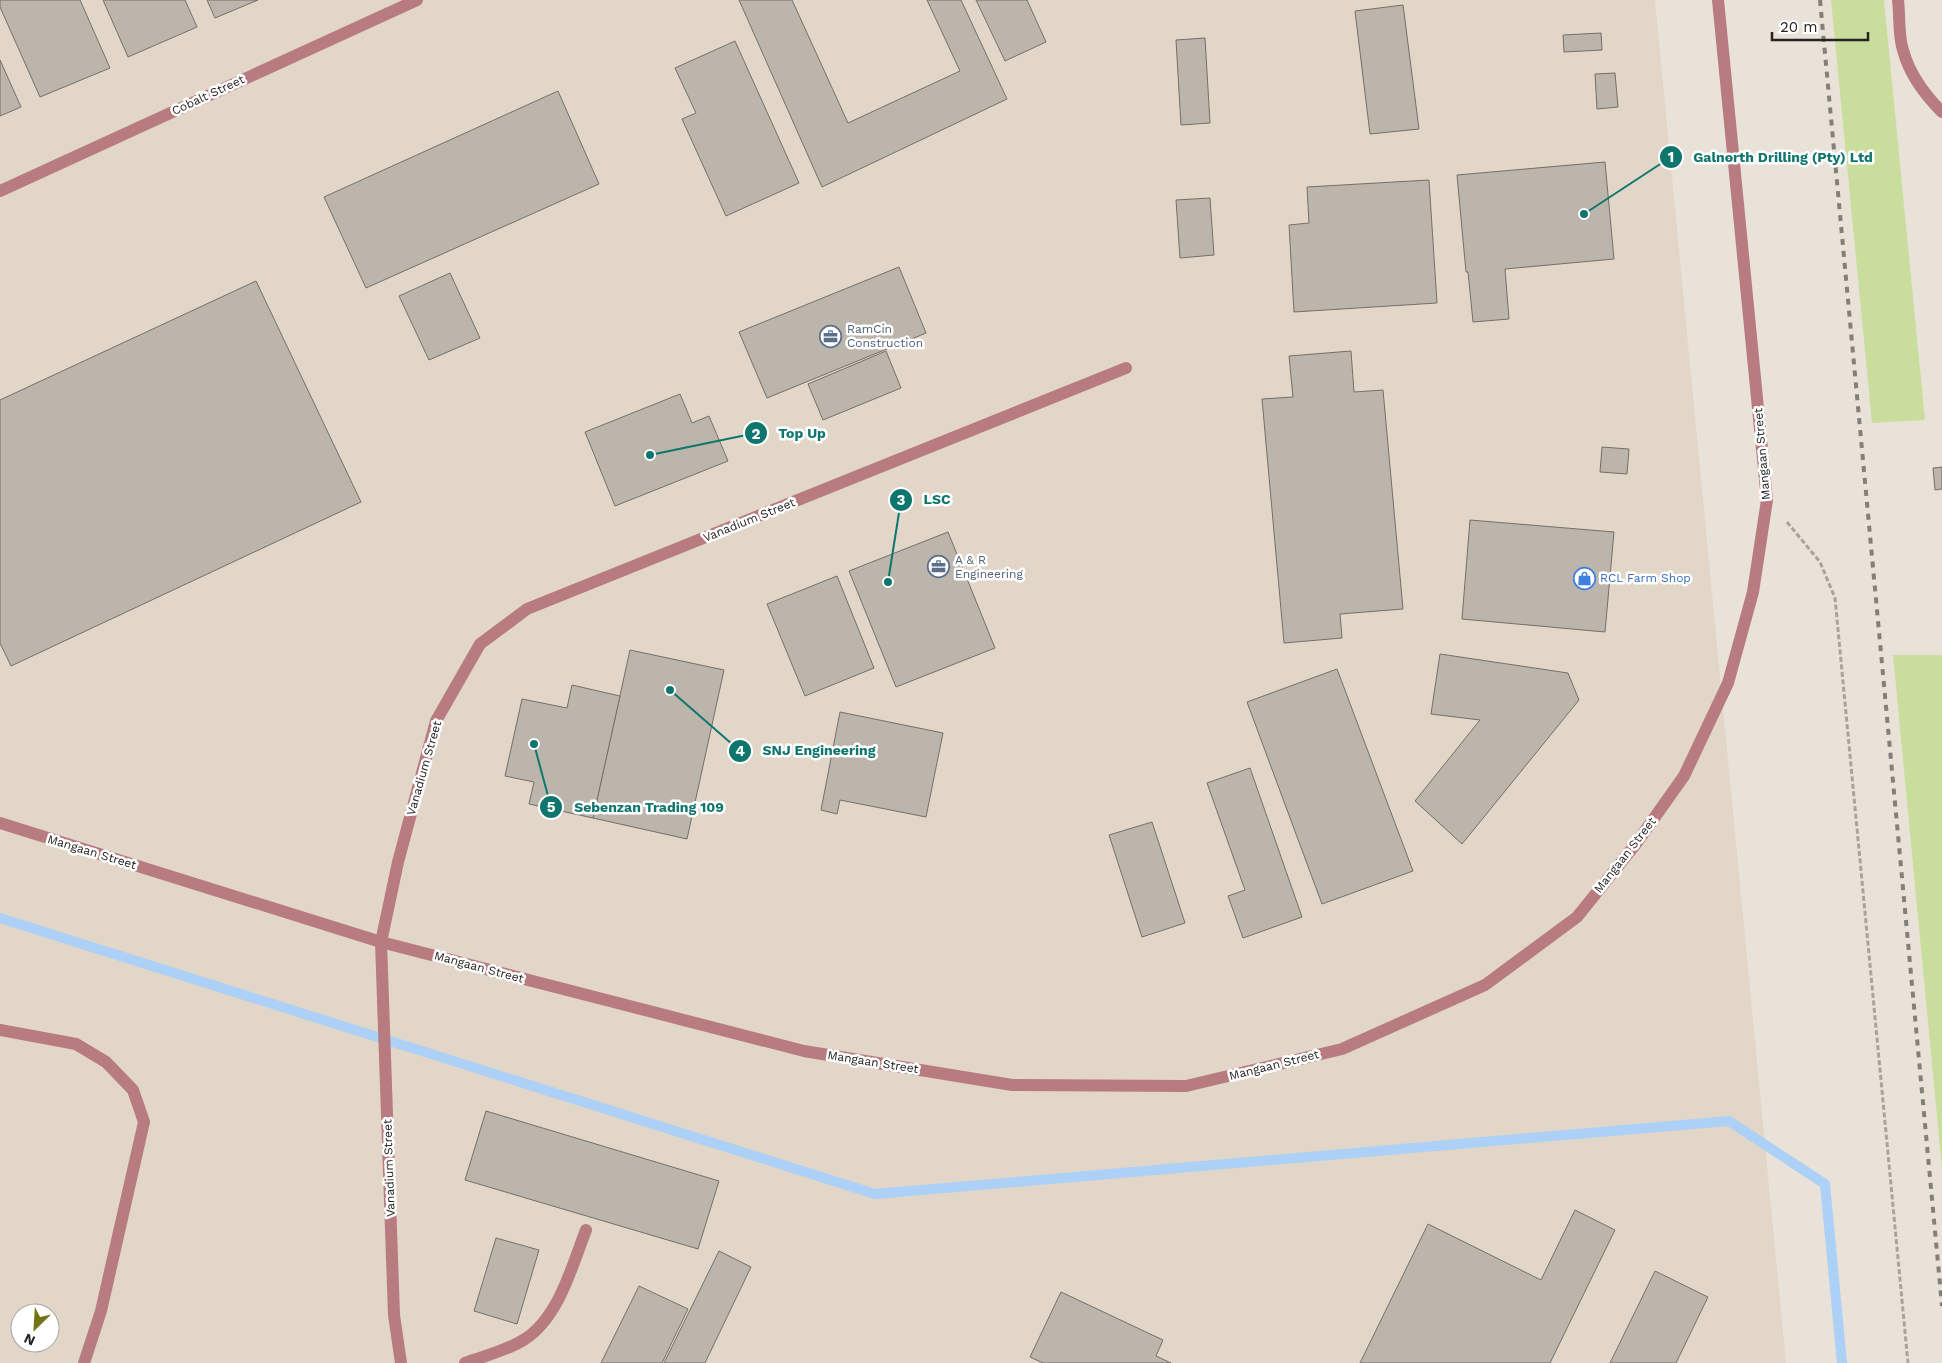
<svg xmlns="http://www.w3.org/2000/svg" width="1942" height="1363" viewBox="0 0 1942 1363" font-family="'Work Sans',sans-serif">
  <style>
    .built { fill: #e2d6c8; fill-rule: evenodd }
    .green { fill: #c9de9d }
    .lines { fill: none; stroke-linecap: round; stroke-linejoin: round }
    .stream { stroke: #acd0f6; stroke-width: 10 }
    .building { fill: #bcb5ac; stroke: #756f67 }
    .path { stroke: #a9a39c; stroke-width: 3; stroke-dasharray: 5 2.5; stroke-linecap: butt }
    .minor { stroke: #b87b7f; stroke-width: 12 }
    .rail { stroke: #847f79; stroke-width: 4; stroke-dasharray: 6 6; stroke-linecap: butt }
    .labels { text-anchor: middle; stroke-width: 5; stroke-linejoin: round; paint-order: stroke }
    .street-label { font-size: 12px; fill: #262320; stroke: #fff }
    .service-label { font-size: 12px; fill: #4e5e75; stroke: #fff; text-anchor: start }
    .shop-label { font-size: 12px; fill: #366cbe; stroke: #fff; text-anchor: start }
    .leader { fill: none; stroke: #0f766e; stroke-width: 2 }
    .callout-dot { fill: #0f766e; stroke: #fff; stroke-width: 2 }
    .mark-label { font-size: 15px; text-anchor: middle; font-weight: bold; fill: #fff }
    .callout-label { font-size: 14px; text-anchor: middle; font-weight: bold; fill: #0f766e; stroke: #fff; stroke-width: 5; stroke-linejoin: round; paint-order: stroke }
  </style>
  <rect width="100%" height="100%" fill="#e9e2d9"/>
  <path class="built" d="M0 0H1655L1786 1363H0ZM20 1313H50V1343H20Z"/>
  <g class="green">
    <path d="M1831 0H1884L1925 420 1872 423Z"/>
    <path d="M1893 655H1942V1169Z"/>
  </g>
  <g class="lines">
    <path class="stream" d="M0 918 875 1194 1729 1121 1825 1184 1842 1363"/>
  </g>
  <g class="building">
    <path d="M0 0H80L110 68 40 97 0 7Z"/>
    <path d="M103 0H185L197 27 128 57Z"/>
    <path d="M207 0H258L215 18Z"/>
    <path d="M739 0H792L848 123 960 71 927 0H961L1007 99 822 187Z"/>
    <path d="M976 0H1027L1046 42 1005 61Z"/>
    <path d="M1403 5 1419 129 1370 134 1355 11Z"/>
    <path d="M1601 33 1602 50 1564 52 1563 35Z"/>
    <path d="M1205 38 1210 123 1181 125 1176 40Z"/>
    <path d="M735 41 799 183 726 216 682 119 696 113 675 68Z"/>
    <path d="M0 60 21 107 0 116Z"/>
    <path d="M1615 73 1618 107 1597 109 1595 74Z"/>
    <path d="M558 91 599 184 366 288 324 197Z"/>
    <path d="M1605 162 1614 259 1505 269 1509 319 1473 322 1468 272H1466L1457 175Z"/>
    <path d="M1429 180 1437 303 1294 312 1289 225 1309 223 1307 187Z"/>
    <path d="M1210 198 1214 255 1180 258 1176 200Z"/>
    <path d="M899 267 926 333 767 398 739 332Z"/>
    <path d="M450 273 480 338 429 360 399 296Z"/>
    <path d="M256 281 361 502 11 666 0 643V400Z"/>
    <path d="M886 351 901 388 823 420 808 384Z"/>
    <path d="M1351 351 1354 392 1383 390 1403 609 1340 614 1342 638 1284 643 1262 399 1293 397 1289 356Z"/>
    <path d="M680 394 692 423 709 416 728 461 615 506 585 432Z"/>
    <path d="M1602 447 1629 449 1627 474 1600 472Z"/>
    <path d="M1942 467V489L1935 490 1933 468Z"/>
    <path d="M1470 520 1614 532 1605 632 1462 619Z"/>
    <path d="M948 532 995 648 896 687 849 571Z"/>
    <path d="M837 576 874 668 805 696 767 604Z"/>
    <path d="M630 650 724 670 687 839 593 818Z"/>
    <path d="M1440 654 1568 673 1579 700 1462 844 1415 801 1480 720 1431 714Z"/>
    <path d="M1337 669 1413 871 1322 904 1247 702Z"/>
    <path d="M572 685 620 696 593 818 529 804 534 782 505 776 522 699 567 708Z"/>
    <path d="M840 712 943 733 926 817 840 800 837 814 821 810Z"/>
    <path d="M1250 768 1302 917 1243 938 1228 896 1245 890 1207 783Z"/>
    <path d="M1152 822 1185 923 1142 937 1109 835Z"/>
    <path d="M486 1111 719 1181 698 1249 465 1180Z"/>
    <path d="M1575 1210 1615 1230 1550 1363H1360L1428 1224 1541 1280Z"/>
    <path d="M496 1238 539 1250 517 1324 474 1311Z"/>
    <path d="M719 1251 751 1267 705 1363H664Z"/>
    <path d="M1655 1271 1708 1297 1676 1363H1610Z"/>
    <path d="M639 1286 688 1309 662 1363H601Z"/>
    <path d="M1061 1292 1163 1340 1156 1356 1171 1363H1043L1030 1357Z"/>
  </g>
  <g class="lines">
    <path class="path" d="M1787 522 1820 562 1835 598 1908 1363"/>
    <g class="minor">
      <path d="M1898 0C1900 16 1898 35 1903 50 1909 73 1925 95 1942 112"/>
      <path d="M0 191 417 0"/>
      <path d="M0 823 381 942 804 1051 1012 1085 1186 1086 1342 1049 1485 985 1577 917 1635 845 1684 776 1728 683 1753 592 1767 500 1718 0"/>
      <path d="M0 1030 76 1044 106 1062 133 1090 144 1122 101 1311 84 1363"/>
      <path d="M401 1363 394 1315 381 942 398 862 436 721 480 644 527 609 1126 368"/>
      <path d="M465 1363C482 1357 511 1349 525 1339 559 1317 572 1266 586 1230"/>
    </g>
    <path class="rail" d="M1820 0 1942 1306"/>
  </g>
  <defs>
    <symbol id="office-ring" viewBox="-11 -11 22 22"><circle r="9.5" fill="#fff" stroke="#5c6f8a" stroke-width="1.5"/><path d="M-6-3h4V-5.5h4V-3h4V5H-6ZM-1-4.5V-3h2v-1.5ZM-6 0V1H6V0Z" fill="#5c6f8a"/></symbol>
    <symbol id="shop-ring" viewBox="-11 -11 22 22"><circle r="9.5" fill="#fff" stroke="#3f7fe0" stroke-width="1.5"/><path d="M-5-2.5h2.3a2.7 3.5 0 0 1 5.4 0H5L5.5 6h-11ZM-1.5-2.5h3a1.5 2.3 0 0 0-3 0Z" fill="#3f7fe0"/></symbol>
  </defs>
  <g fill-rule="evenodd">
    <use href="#office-ring" x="818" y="324" width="25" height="25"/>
    <use href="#office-ring" x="926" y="554" width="25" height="25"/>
    <use href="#shop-ring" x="1572" y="566" width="25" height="25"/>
  </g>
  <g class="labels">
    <g class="street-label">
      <text transform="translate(208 95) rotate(-25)" y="4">Cobalt Street</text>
      <text transform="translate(1762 454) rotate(-95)" y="4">Mangaan Street</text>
      <text transform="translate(749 520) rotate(-22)" y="4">Vanadium Street</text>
      <text transform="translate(424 768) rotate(-74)" y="4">Vanadium Street</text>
      <text transform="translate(92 852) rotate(17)" y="4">Mangaan Street</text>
      <text transform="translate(1625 855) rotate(-52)" y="4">Mangaan Street</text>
      <text transform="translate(479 967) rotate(15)" y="4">Mangaan Street</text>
      <text transform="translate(873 1062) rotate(9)" y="4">Mangaan Street</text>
      <text transform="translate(1274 1065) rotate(-14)" y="4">Mangaan Street</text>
      <text transform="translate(389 1168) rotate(-92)" y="4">Vanadium Street</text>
    </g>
    <g class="service-label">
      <text x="847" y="333">RamCin<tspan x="847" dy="14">Construction</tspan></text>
      <text x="955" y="564">A &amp; R<tspan x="955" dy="14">Engineering</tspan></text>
    </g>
    <g class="shop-label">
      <text x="1600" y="582">RCL Farm Shop</text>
    </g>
  </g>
  <path class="leader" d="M1584 214L1671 157M650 455L756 433M888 582L901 500M670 690L740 751M534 744L551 807"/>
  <g class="callout-dot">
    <circle cx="1584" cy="214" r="5"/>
    <circle cx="650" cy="455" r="5"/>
    <circle cx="888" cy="582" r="5"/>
    <circle cx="670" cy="690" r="5"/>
    <circle cx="534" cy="744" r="5"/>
    <circle cx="1671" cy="157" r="12"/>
    <circle cx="756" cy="433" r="12"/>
    <circle cx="901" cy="500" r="12"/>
    <circle cx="740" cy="751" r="12"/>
    <circle cx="551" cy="807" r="12"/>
  </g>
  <g class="mark-label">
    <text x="1671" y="162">1</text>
    <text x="756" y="439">2</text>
    <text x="901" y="505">3</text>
    <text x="740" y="756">4</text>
    <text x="551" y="812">5</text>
  </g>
  <g class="callout-label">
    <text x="1783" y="162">Galnorth Drilling (Pty) Ltd</text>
    <text x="802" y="438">Top Up</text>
    <text x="937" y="504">LSC</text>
    <text x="819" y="755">SNJ Engineering</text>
    <text x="649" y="812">Sebenzan Trading 109</text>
  </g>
  <g transform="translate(35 1328) rotate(205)"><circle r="24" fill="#ffffff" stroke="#a8a7a6"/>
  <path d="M0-4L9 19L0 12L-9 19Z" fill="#767419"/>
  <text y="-8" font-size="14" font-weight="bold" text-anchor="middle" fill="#262320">N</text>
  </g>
  <path d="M1772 32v8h96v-8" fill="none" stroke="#262320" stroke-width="2.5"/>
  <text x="1780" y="32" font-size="15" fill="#262320" stroke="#ffffff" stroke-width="4" paint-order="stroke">20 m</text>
</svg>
